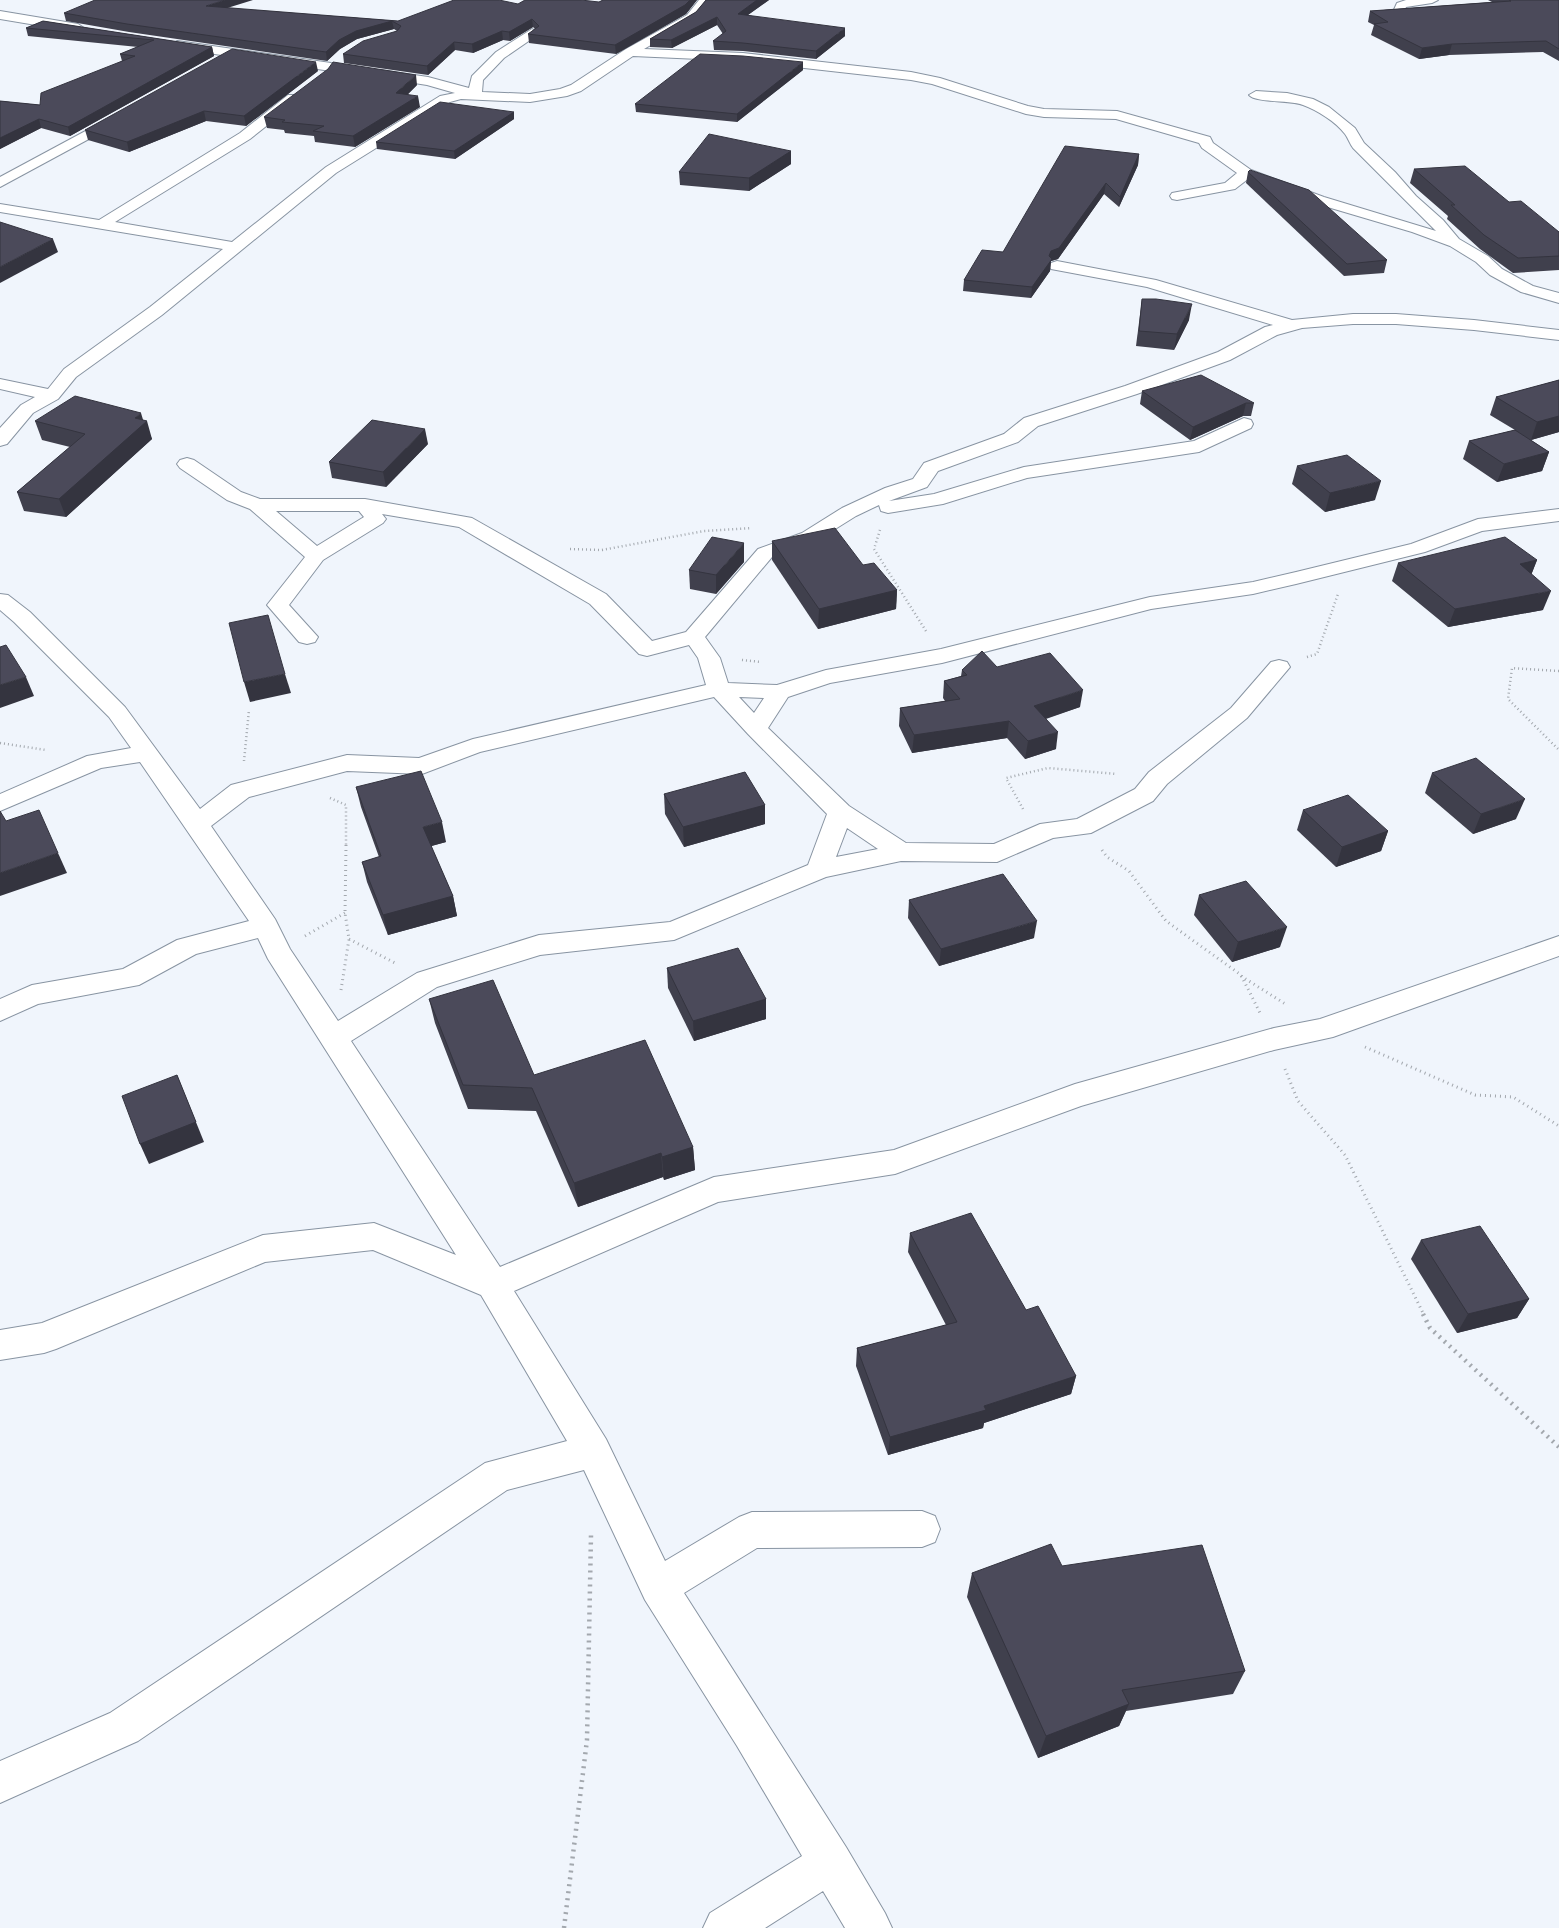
<svg xmlns="http://www.w3.org/2000/svg" width="1559" height="1928" viewBox="0 0 1559 1928" font-family="'Libre Baskerville',serif">
  <style>
    .lines { fill: none; stroke-linecap: round; stroke-linejoin: round }
    .minor-casing { stroke: #8894a2; stroke-width: 2 }
    .path-far2 { stroke: #a3a8ae; stroke-width: 2.5; stroke-dasharray: 1 3; stroke-linecap: butt }
    .path-far1 { stroke: #a3a8ae; stroke-width: 3; stroke-dasharray: 1 4; stroke-linecap: butt }
    .path { stroke: #a3a8ae; stroke-width: 4.5; stroke-dasharray: 2 5; stroke-linecap: butt }
    .minor { fill: #fff; fill-rule: evenodd }
    .wall { fill: #40404d }
    .shaded-wall { fill: #34343f }
    .building { fill: #4b4a5a; stroke: #34343f }
  </style>
  <rect width="100%" height="100%" fill="#f0f5fc"/>
  <g class="lines">
    <defs>
      <g id="minor">
        <path d="M699 0H711L695 19 644 49 743 53 911 72 940 78 1028 106 1044 109 1117 111 1210 137 1213 143 1251 170 1324 197 1436 231 1353 148C1350 144 1348 138 1345 134 1336 122 1317 110 1303 105 1291 100 1256 103 1249 95L1256 91 1287 93 1313 99 1329 107 1355 128 1364 143 1395 172 1416 196 1443 220 1459 239 1488 256 1502 269 1533 286 1559 293V303L1521 292 1490 275 1476 262 1450 246 1412 232 1314 203 1248 179 1235 189 1177 200 1172 199 1170 196 1172 193 1225 183 1237 173 1202 148 1199 143 1116 119 1044 117 1026 114 932 84 911 80 743 61 633 56 581 91 567 96 530 102 461 99 450 102 336 173 162 315 76 377 58 399 33 413 7 444 0 446V428L21 405 35 397 0 389V379L48 389 64 369 150 307 223 249 0 212V204L99 220 240 133 288 95H298L300 98 298 101 250 139 115 222 232 242 326 167 440 96 455 93 427 85 376 77 374 74 376 71 380 70 428 77 469 88 472 76 496 52 532 29 538 33 536 36 504 58 483 80 482 92 530 94 560 89 571 85 626 49 687 15Z"/>
        <path d="M1406 0H1438L1432 3 1406 7 1402 16H1394L1392 14 1397 3Z"/>
        <path d="M0 11 78 24 84 28 78 32 0 19Z"/>
        <path d="M177 41 331 63 337 67 331 71 173 48 171 45Z"/>
        <path d="M119 113 126 117 124 120 0 187V177Z"/>
        <path d="M1057 261 1156 280 1292 320 1353 314H1396L1474 320 1559 330V340L1474 330 1396 324H1353L1302 328 1277 335 1230 360 1137 394 1038 426 1018 442 938 471 927 487 889 501 934 494 1024 467 1194 441 1244 418 1251 420 1253 424 1251 428 1199 452 1027 478 943 504 888 513 881 511 879 505 856 516 816 541 772 557 705 637 720 658 728 683 777 685 826 670 941 649 1150 597 1253 582 1296 572 1411 544 1478 519 1559 509V521L1482 531 1425 552 1296 584 1253 594 1151 609 942 663 830 683 788 697 768 728 849 806 906 843 994 844 1040 824 1077 819 1135 789 1149 772 1231 708 1271 662 1279 660 1287 662 1290 667 1247 718 1167 784 1153 801 1091 833 1053 838 997 862 901 861 826 877 674 940 540 955 437 987 351 1041 500 1267 714 1177 894 1150 1075 1084 1274 1028 1320 1019 1559 936V956L1333 1037 1274 1050 1081 1106 895 1174 718 1202 514 1291 606 1439 665 1561 739 1517 752 1512 922 1511 935 1516 940 1529 935 1542 922 1547 757 1548 684 1593 846 1847 885 1913 892 1928H845L823 1891 765 1928H703L710 1913 802 1856 737 1746 645 1600 584 1470 507 1490 138 1741 0 1803V1761L110 1713 485 1463 567 1441 481 1295 373 1250 265 1262 56 1349 44 1353 0 1360V1330L42 1323 263 1235 374 1223 456 1255 268 959 258 938 196 954 139 985 38 1004 0 1021V999L32 985 123 969 177 940 249 921 140 762 101 768 0 811V794L87 756 131 748 109 717 14 622 0 610V594L8 595 30 612 125 707 200 809 231 785 347 755 419 758 473 739 706 685 698 658 689 645 647 656 639 654 590 604 459 527 382 514 386 519 383 523 323 560 289 605 318 637 315 642 307 644 299 642 267 605 305 557 250 509 227 500 180 468 177 464 180 460 187 458 194 460 241 492 260 499H365L472 518 606 594 652 641 686 632 758 549 802 533 842 508 885 488 913 479 924 463 1004 434 1024 418 1125 386 1218 352 1265 327 1273 325 1147 287 1051 269 1049 266 1051 263ZM276 511H359L364 517 317 546ZM714 697 748 734 827 814 808 865 670 922 539 935 417 973 338 1021 290 949 275 919 211 826 249 797 347 771 422 774 480 752ZM739 697 764 698 754 713ZM847 828 878 849 836 857Z"/>
      </g>
    </defs>
    <use href="#minor" class="minor-casing"/>
    <g class="path-far2">
      <path d="M880 530 874 549 926 631"/>
      <path d="M570 549 602 550 704 531 752 528"/>
      <path d="M1307 657 1317 654 1338 594"/>
      <path d="M742 660 761 662"/>
      <path d="M1559 671 1512 668 1508 699 1559 750"/>
      <path d="M0 743 46 750"/>
      <path d="M244 761 249 710"/>
      <path d="M330 798 346 805V846"/>
      <path d="M1023 809 1006 778 1048 768 1117 774"/>
    </g>
    <g class="path-far1">
      <path d="M1102 850 1107 857 1129 871 1166 921 1241 975 1260 1013"/>
      <path d="M305 936 345 913"/>
      <path d="M349 939 395 963"/>
      <path d="M1241 976 1287 1005"/>
      <path d="M341 990 349 939 345 913 346 845"/>
      <path d="M1365 1047 1475 1095 1513 1097 1559 1126"/>
      <path d="M1285 1069 1298 1101 1345 1155 1424 1315"/>
    </g>
    <g class="path">
      <path d="M1423 1314 1430 1328 1559 1447"/>
      <path d="M564 1928 587 1740 591 1535"/>
    </g>
    <use href="#minor" class="minor"/>
  </g>
  <g class="wall">
    <path d="M603 0H697L686 14 616 54 529 43 528 34 535 29 533 27 510 41 503 40 473 53 455 50 428 75 344 63 343 54 397 31 394 29 357 39 340 49 327 61 129 32 66 21 64 13 228 8 398 21 518 4 599 2Z"/>
    <path d="M706 0H769L748 15 845 36 816 59 743 51 714 50 713 41 723 34 717 25 672 48 650 47V39L696 12Z"/>
    <path d="M1488 0H1559V61L1543 52 1449 55 1419 59 1371 35 1374 25 1368 22 1370 11 1492 2Z"/>
    <path d="M43 21 212 47 214 56 70 136 41 128 0 149V101L40 105 122 61 120 54 138 47 28 36 26 28Z"/>
    <path d="M803 70 737 122 636 112 635 104Z"/>
    <path d="M318 71 246 126 206 121 129 152 88 140 85 130Z"/>
    <path d="M417 85 408 94 420 107 355 147 315 142 314 136 285 133 284 130 267 128 264 117Z"/>
    <path d="M514 112V119L455 159 377 149 376 142Z"/>
    <path d="M791 151V164L749 191 680 185 679 172Z"/>
    <path d="M1139 154 1138 165 1119 207 1104 194 1058 259 1051 261 1050 271 1031 298 963 291 964 280Z"/>
    <path d="M1414 169 1509 202 1559 232V270L1513 273 1480 249 1447 219 1448 216 1410 183Z"/>
    <path d="M1248 172 1387 260 1384 273 1344 276 1246 183Z"/>
    <path d="M1142 299 1189 320 1174 350 1136 346Z"/>
    <path d="M1559 380V432L1531 440 1549 452 1542 471 1497 482 1463 459 1469 441 1515 430 1490 415 1496 397Z"/>
    <path d="M1142 391 1254 403 1251 416H1243L1190 440 1140 404Z"/>
    <path d="M143 420 152 439 66 517 24 511 17 492 70 447 42 440 35 421Z"/>
    <path d="M428 444 386 487 332 478 329 462Z"/>
    <path d="M1297 466 1375 500 1325 512 1292 484Z"/>
    <path d="M772 541 863 565 897 590 896 609 818 629 772 560Z"/>
    <path d="M1537 560 1531 575 1543 610 1448 627 1392 581 1398 563Z"/>
    <path d="M744 562 716 594 690 589 689 570Z"/>
    <path d="M997 667 1080 707 1046 719 1056 749 1025 759 1007 738 912 753 899 726 900 708 945 701 943 698 944 681 961 676 962 670Z"/>
    <path d="M1432 773 1516 819 1473 834 1425 793Z"/>
    <path d="M356 787 446 842 431 846 453 896 457 916 388 935 367 882 362 862 379 857 361 807Z"/>
    <path d="M664 794 765 805V824L684 847 665 814Z"/>
    <path d="M1303 810 1388 831 1381 851 1336 867 1297 830Z"/>
    <path d="M1199 895 1280 947 1232 962 1194 915Z"/>
    <path d="M909 900 1034 938 939 966 908 918Z"/>
    <path d="M667 968 766 999V1019L694 1041 668 988Z"/>
    <path d="M429 999 534 1075 693 1147 695 1170 664 1180 663 1177 578 1207 536 1111 468 1109 435 1023Z"/>
    <path d="M910 1233 1026 1310 1076 1376 1071 1394 984 1423 983 1428 888 1455 856 1366 857 1348 946 1325 908 1252Z"/>
    <path d="M1421 1240 1529 1299 1517 1318 1457 1333 1411 1259Z"/>
    <path d="M1062 1566 1245 1671 1233 1694 1126 1711 1119 1726 1038 1758 967 1597 972 1573Z"/>
  </g>
  <g class="shaded-wall">
    <path d="M225 0H253L208 14 206 6Z"/>
    <path d="M690 0H697L686 14 616 54 615 45Z"/>
    <path d="M757 0H769L738 22V14Z"/>
    <path d="M717 17V25L672 48 671 40Z"/>
    <path d="M532 19 533 27 510 41 509 32Z"/>
    <path d="M392 21 394 29 357 39 340 49 327 61 326 52 339 40 356 31Z"/>
    <path d="M845 28V36L816 59V51Z"/>
    <path d="M502 31 503 40 473 53 472 44Z"/>
    <path d="M454 42 455 50 428 75 427 66Z"/>
    <path d="M1452 44 1449 55 1419 59 1422 48Z"/>
    <path d="M212 47 214 56 70 136 68 127Z"/>
    <path d="M316 62 318 71 246 126 244 116Z"/>
    <path d="M803 62V70L737 122V114Z"/>
    <path d="M416 75 417 85 398 104 396 93Z"/>
    <path d="M418 96 420 107 355 147 353 136Z"/>
    <path d="M204 111 206 121 129 152 127 142Z"/>
    <path d="M514 112V119L455 159 454 151Z"/>
    <path d="M39 119 41 128 0 149V138Z"/>
    <path d="M791 151V164L749 191V178Z"/>
    <path d="M1139 154 1138 165 1119 207 1120 197Z"/>
    <path d="M1106 183 1104 194 1058 259 1051 261 1050 271 1031 298 1032 287 1051 251Z"/>
    <path d="M53 239 58 252 0 283V267Z"/>
    <path d="M1192 304 1189 320 1174 350 1177 334Z"/>
    <path d="M1246 403 1243 416 1190 440 1193 427Z"/>
    <path d="M141 413 144 423 147 421 152 439 66 517 59 499 135 418Z"/>
    <path d="M1559 416V432L1531 440 1537 422Z"/>
    <path d="M425 429 428 444 386 487 383 472Z"/>
    <path d="M1549 452 1542 471 1497 482 1504 464Z"/>
    <path d="M1381 481 1375 500 1325 512 1330 493Z"/>
    <path d="M744 543V562L716 594V575Z"/>
    <path d="M1537 560 1530 578 1520 564Z"/>
    <path d="M897 590 896 609 818 629 819 609Z"/>
    <path d="M1551 591 1543 610 1448 627 1455 609Z"/>
    <path d="M285 674 291 693 250 702 244 682Z"/>
    <path d="M26 677 34 696 0 708V685Z"/>
    <path d="M1083 690 1080 707 1032 723 1034 706Z"/>
    <path d="M1009 721 1007 738 912 753 914 735Z"/>
    <path d="M1058 732 1056 749 1025 759 1028 741Z"/>
    <path d="M1525 799 1516 819 1473 834 1481 814Z"/>
    <path d="M765 805V824L684 847 683 827Z"/>
    <path d="M442 822 446 842 428 847 423 827Z"/>
    <path d="M1388 831 1381 851 1336 867 1342 847Z"/>
    <path d="M58 853 67 873 0 896V873Z"/>
    <path d="M453 896 457 916 388 935 383 915Z"/>
    <path d="M1037 921 1034 938 939 966 941 949Z"/>
    <path d="M1287 927 1280 947 1232 962 1238 942Z"/>
    <path d="M766 999V1019L694 1041 693 1021Z"/>
    <path d="M177 1075 204 1142 149 1164 140 1144Z"/>
    <path d="M693 1147 695 1170 664 1180 662 1157Z"/>
    <path d="M661 1153 663 1177 578 1207 574 1183Z"/>
    <path d="M1529 1299 1517 1318 1457 1333 1468 1314Z"/>
    <path d="M1076 1376 1071 1394 984 1423 983 1428 888 1455 890 1437Z"/>
    <path d="M1129 1704 1119 1726 1038 1758 1046 1736Z"/>
  </g>
  <g class="building">
    <path d="M95 0H225L206 6 398 21 454 0H499L518 4 525 0H581L599 2 603 0H690L685 5 615 45 528 34 539 26 532 19 509 32 502 31 472 44 454 42 427 66 343 54 363 41 397 31 401 26 392 21 356 31 339 40 326 52 127 24 64 13Z"/>
    <path d="M706 0H757L738 14 845 28 816 51 743 43 713 41 726 31 717 17 671 40 650 39 696 12Z"/>
    <path d="M1509 0H1559V49L1546 41 1452 44 1422 48 1374 24 1388 22 1370 11 1511 1Z"/>
    <path d="M43 21 212 47 68 127 39 119 0 138V101L40 105 41 93 135 56 120 54 154 40 26 28Z"/>
    <path d="M232 49 316 62 244 116 204 111 127 142 85 130Z"/>
    <path d="M700 54 743 56 803 62 737 114 635 104Z"/>
    <path d="M333 62 416 75 396 93 418 96 353 136 313 131 324 126 282 122 285 120 264 117 328 69Z"/>
    <path d="M440 102 514 112 454 151 376 142Z"/>
    <path d="M709 134 791 151 749 178 679 172Z"/>
    <path d="M1065 146 1139 154 1120 197 1106 183 1059 248 1051 251 1049 256 1052 259 1032 287 964 280 982 250 1003 252Z"/>
    <path d="M1465 166 1509 202 1521 201 1559 232V256L1518 258 1484 235 1451 205H1455L1414 169Z"/>
    <path d="M1250 170 1309 190 1387 260 1347 264 1248 172Z"/>
    <path d="M0 222 53 239 0 267Z"/>
    <path d="M1142 299H1156L1192 304 1177 334 1139 331Z"/>
    <path d="M1201 375 1254 403H1246L1193 427 1142 391Z"/>
    <path d="M1559 380V416L1537 422 1496 397Z"/>
    <path d="M75 396 141 413 135 418 147 421 59 499 17 492 85 434 35 421Z"/>
    <path d="M372 420 425 429 383 472 329 462Z"/>
    <path d="M1515 430 1549 452 1504 464 1469 441Z"/>
    <path d="M1347 455 1381 481 1330 493 1297 466Z"/>
    <path d="M835 528 863 565 874 563 897 590 819 609 772 541Z"/>
    <path d="M712 537 744 543 716 575 689 570Z"/>
    <path d="M1505 537 1537 560 1520 564 1551 591 1455 609 1398 563Z"/>
    <path d="M268 615 285 674 244 682 229 623Z"/>
    <path d="M6 645 26 677 0 685V647Z"/>
    <path d="M982 651 997 667 1050 653 1083 690 1034 706 1058 732 1028 741 1009 721 914 735 900 708 960 699 944 681 967 675 962 670Z"/>
    <path d="M1476 758 1525 799 1481 814 1432 773Z"/>
    <path d="M421 771 442 822 423 827 453 896 383 915 362 862 381 856 356 787Z"/>
    <path d="M745 772 765 805 683 827 664 794Z"/>
    <path d="M1348 795 1388 831 1342 847 1303 810Z"/>
    <path d="M39 810 58 853 0 873V811L6 821Z"/>
    <path d="M1003 874 1037 921 941 949 909 900Z"/>
    <path d="M1246 881 1287 927 1238 942 1199 895Z"/>
    <path d="M738 948 766 999 693 1021 667 968Z"/>
    <path d="M493 980 534 1075 645 1040 693 1147 662 1157 661 1153 574 1183 532 1088 463 1085 429 999Z"/>
    <path d="M177 1075 196 1122 140 1144 122 1096Z"/>
    <path d="M971 1213 1026 1310 1038 1306 1076 1376 984 1406 986 1410 890 1437 857 1348 957 1322 910 1233Z"/>
    <path d="M1480 1226 1529 1299 1468 1314 1421 1240Z"/>
    <path d="M1051 1544 1062 1566 1202 1545 1245 1671 1122 1690 1129 1704 1046 1736 972 1573Z"/>
  </g>
</svg>
